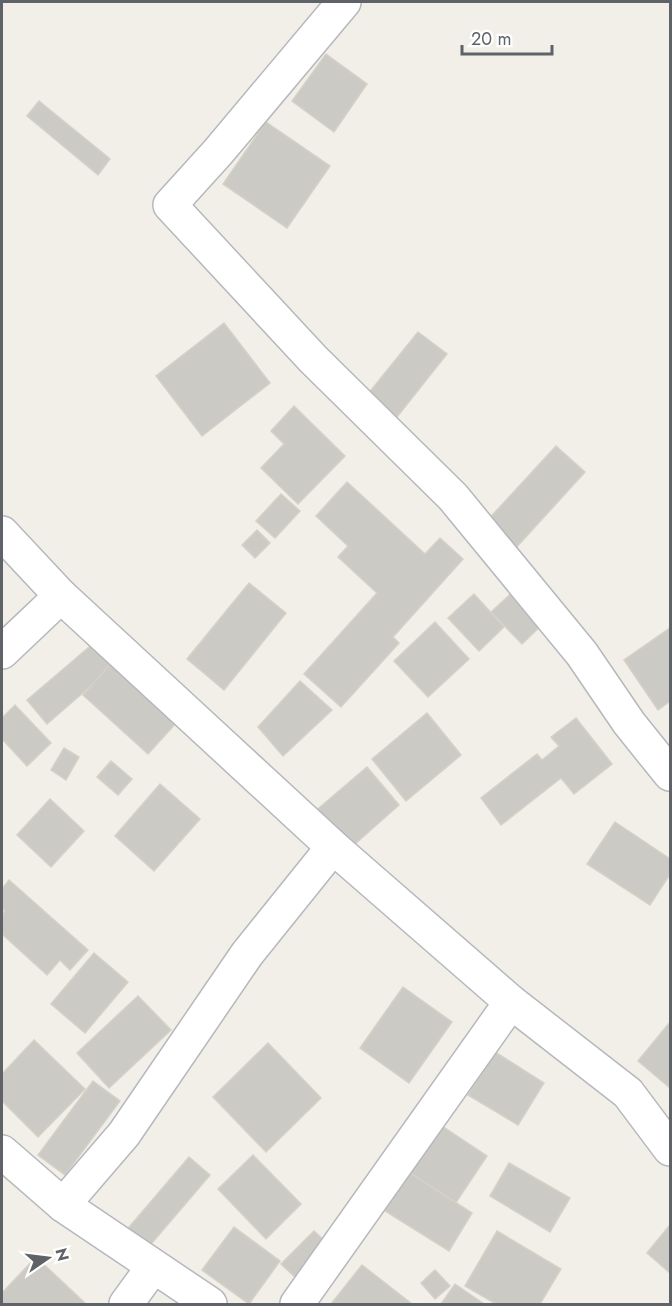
<svg xmlns="http://www.w3.org/2000/svg" width="672" height="1306" viewBox="0 0 672 1306" font-family="Jost,sans-serif">
  <style>
    .building { fill: #cccac5; stroke: #d6d1c6; stroke-width: 1.5 }
    .lines { fill: none; stroke-linecap: round; stroke-linejoin: round }
    .minor-casing { stroke: #b5b8bc; stroke-width: 36 }
    .minor { stroke: #fff; stroke-width: 33 }
  </style>
  <rect width="100%" height="100%" fill="#f1efe8"/>
  <g class="building">
    <path d="M326 54 367 84 334 132 292 101Z"/>
    <path d="M39 101 110 159 98 175 27 116Z"/>
    <path d="M266 122 330 166 287 228 223 184Z"/>
    <path d="M224 323 270 383 202 436 156 376Z"/>
    <path d="M418 332 447 354 393 422 364 399Z"/>
    <path d="M294 406 345 456 298 504 261 468 284 444 271 431Z"/>
    <path d="M556 446 585 472 514 550 485 523Z"/>
    <path d="M347 482 425 554 440 538 463 559 393 637 399 643 341 707 304 674 377 593 338 557 348 546 316 516Z"/>
    <path d="M281 494 300 511 275 538 256 521Z"/>
    <path d="M257 530 270 543 255 558 242 545Z"/>
    <path d="M249 583 286 613 224 690 187 659Z"/>
    <path d="M517 588 547 620 522 644 491 612Z"/>
    <path d="M474 594 504 627 479 651 448 618Z"/>
    <path d="M435 622 469 659 428 697 394 661Z"/>
    <path d="M670 628V701L658 710 624 660Z"/>
    <path d="M95 642 115 665 47 724 27 700Z"/>
    <path d="M112 662 177 722 148 754 83 695Z"/>
    <path d="M300 681 332 710 283 756 258 727Z"/>
    <path d="M15 705 51 743 27 766 2 739V718Z"/>
    <path d="M427 713 461 755 406 801 372 759Z"/>
    <path d="M576 718 612 764 574 794 561 778 501 825 481 798 537 754 542 760 559 746 551 737Z"/>
    <path d="M64 748 79 757 66 780 51 770Z"/>
    <path d="M111 761 132 779 118 795 97 777Z"/>
    <path d="M367 767 399 805 346 852 313 813Z"/>
    <path d="M160 784 200 819 154 871 115 836Z"/>
    <path d="M50 799 84 831 51 867 17 835Z"/>
    <path d="M615 822 670 859V874L650 905 587 864Z"/>
    <path d="M9 880 88 950 70 970 60 960 47 975 2 934V914L5 911 2 908V889Z"/>
    <path d="M94 953 128 982 85 1033 51 1004Z"/>
    <path d="M403 987 452 1022 409 1083 360 1048Z"/>
    <path d="M138 996 171 1030 109 1088 77 1053Z"/>
    <path d="M670 1022V1088L638 1061Z"/>
    <path d="M34 1040 85 1089 38 1137 2 1101V1074Z"/>
    <path d="M268 1043 321 1098 266 1152 213 1097Z"/>
    <path d="M495 1052 544 1083 518 1125 468 1095Z"/>
    <path d="M93 1081 120 1101 65 1175 38 1155Z"/>
    <path d="M439 1124 487 1156 455 1204 407 1171Z"/>
    <path d="M253 1155 301 1204 266 1239 218 1189Z"/>
    <path d="M189 1157 210 1175 146 1250 125 1232Z"/>
    <path d="M509 1163 570 1198 550 1232 490 1196Z"/>
    <path d="M407 1171 472 1213 449 1251 382 1209Z"/>
    <path d="M669 1226 670 1228V1273L647 1253Z"/>
    <path d="M234 1227 280 1261 249 1304 202 1270Z"/>
    <path d="M314 1231 329 1245 296 1278 281 1264Z"/>
    <path d="M497 1231 561 1269 540 1304H496L465 1286Z"/>
    <path d="M36 1257 86 1304H2V1293Z"/>
    <path d="M362 1265 412 1304H331Z"/>
    <path d="M435 1270 450 1286 435 1299 421 1283Z"/>
    <path d="M455 1284 484 1304H441Z"/>
  </g>
  <g class="lines">
    <defs>
      <g id="minor">
        <path d="M344 2 218 152 170 205 313 359 453 497 582 654 629 723 670 774"/>
        <path d="M2 533 61 596 333 847 511 1002 628 1093 670 1149"/>
        <path d="M2 652 61 596"/>
        <path d="M2 1152 63 1205 210 1304"/>
        <path d="M63 1205 124 1134 247 954 333 847"/>
        <path d="M126 1304 153 1267"/>
        <path d="M297 1304 511 1002"/>
      </g>
    </defs>
    <use href="#minor" class="minor-casing"/>
    <use href="#minor" class="minor"/>
  </g>
  <rect width="672" height="1306" fill="none" stroke="#5f6368" stroke-width="6"/>
  <g transform="translate(48 1258) rotate(76)" stroke="#ffffff" stroke-width="4.5" paint-order="stroke">
  <path d="M0-4.5L10 22L0 15L-10 22Z" fill="#5f6368"/>
  <text y="-9" font-size="16" font-weight="bold" text-anchor="middle" fill="#5f6368">N</text>
  </g>
  <path d="M462 45v9h90v-9" fill="none" stroke="#5f6368" stroke-width="3"/>
  <text x="471" y="45" font-size="18" fill="#5f6368" stroke="#ffffff" stroke-width="4.5" paint-order="stroke">20 m</text>
</svg>
